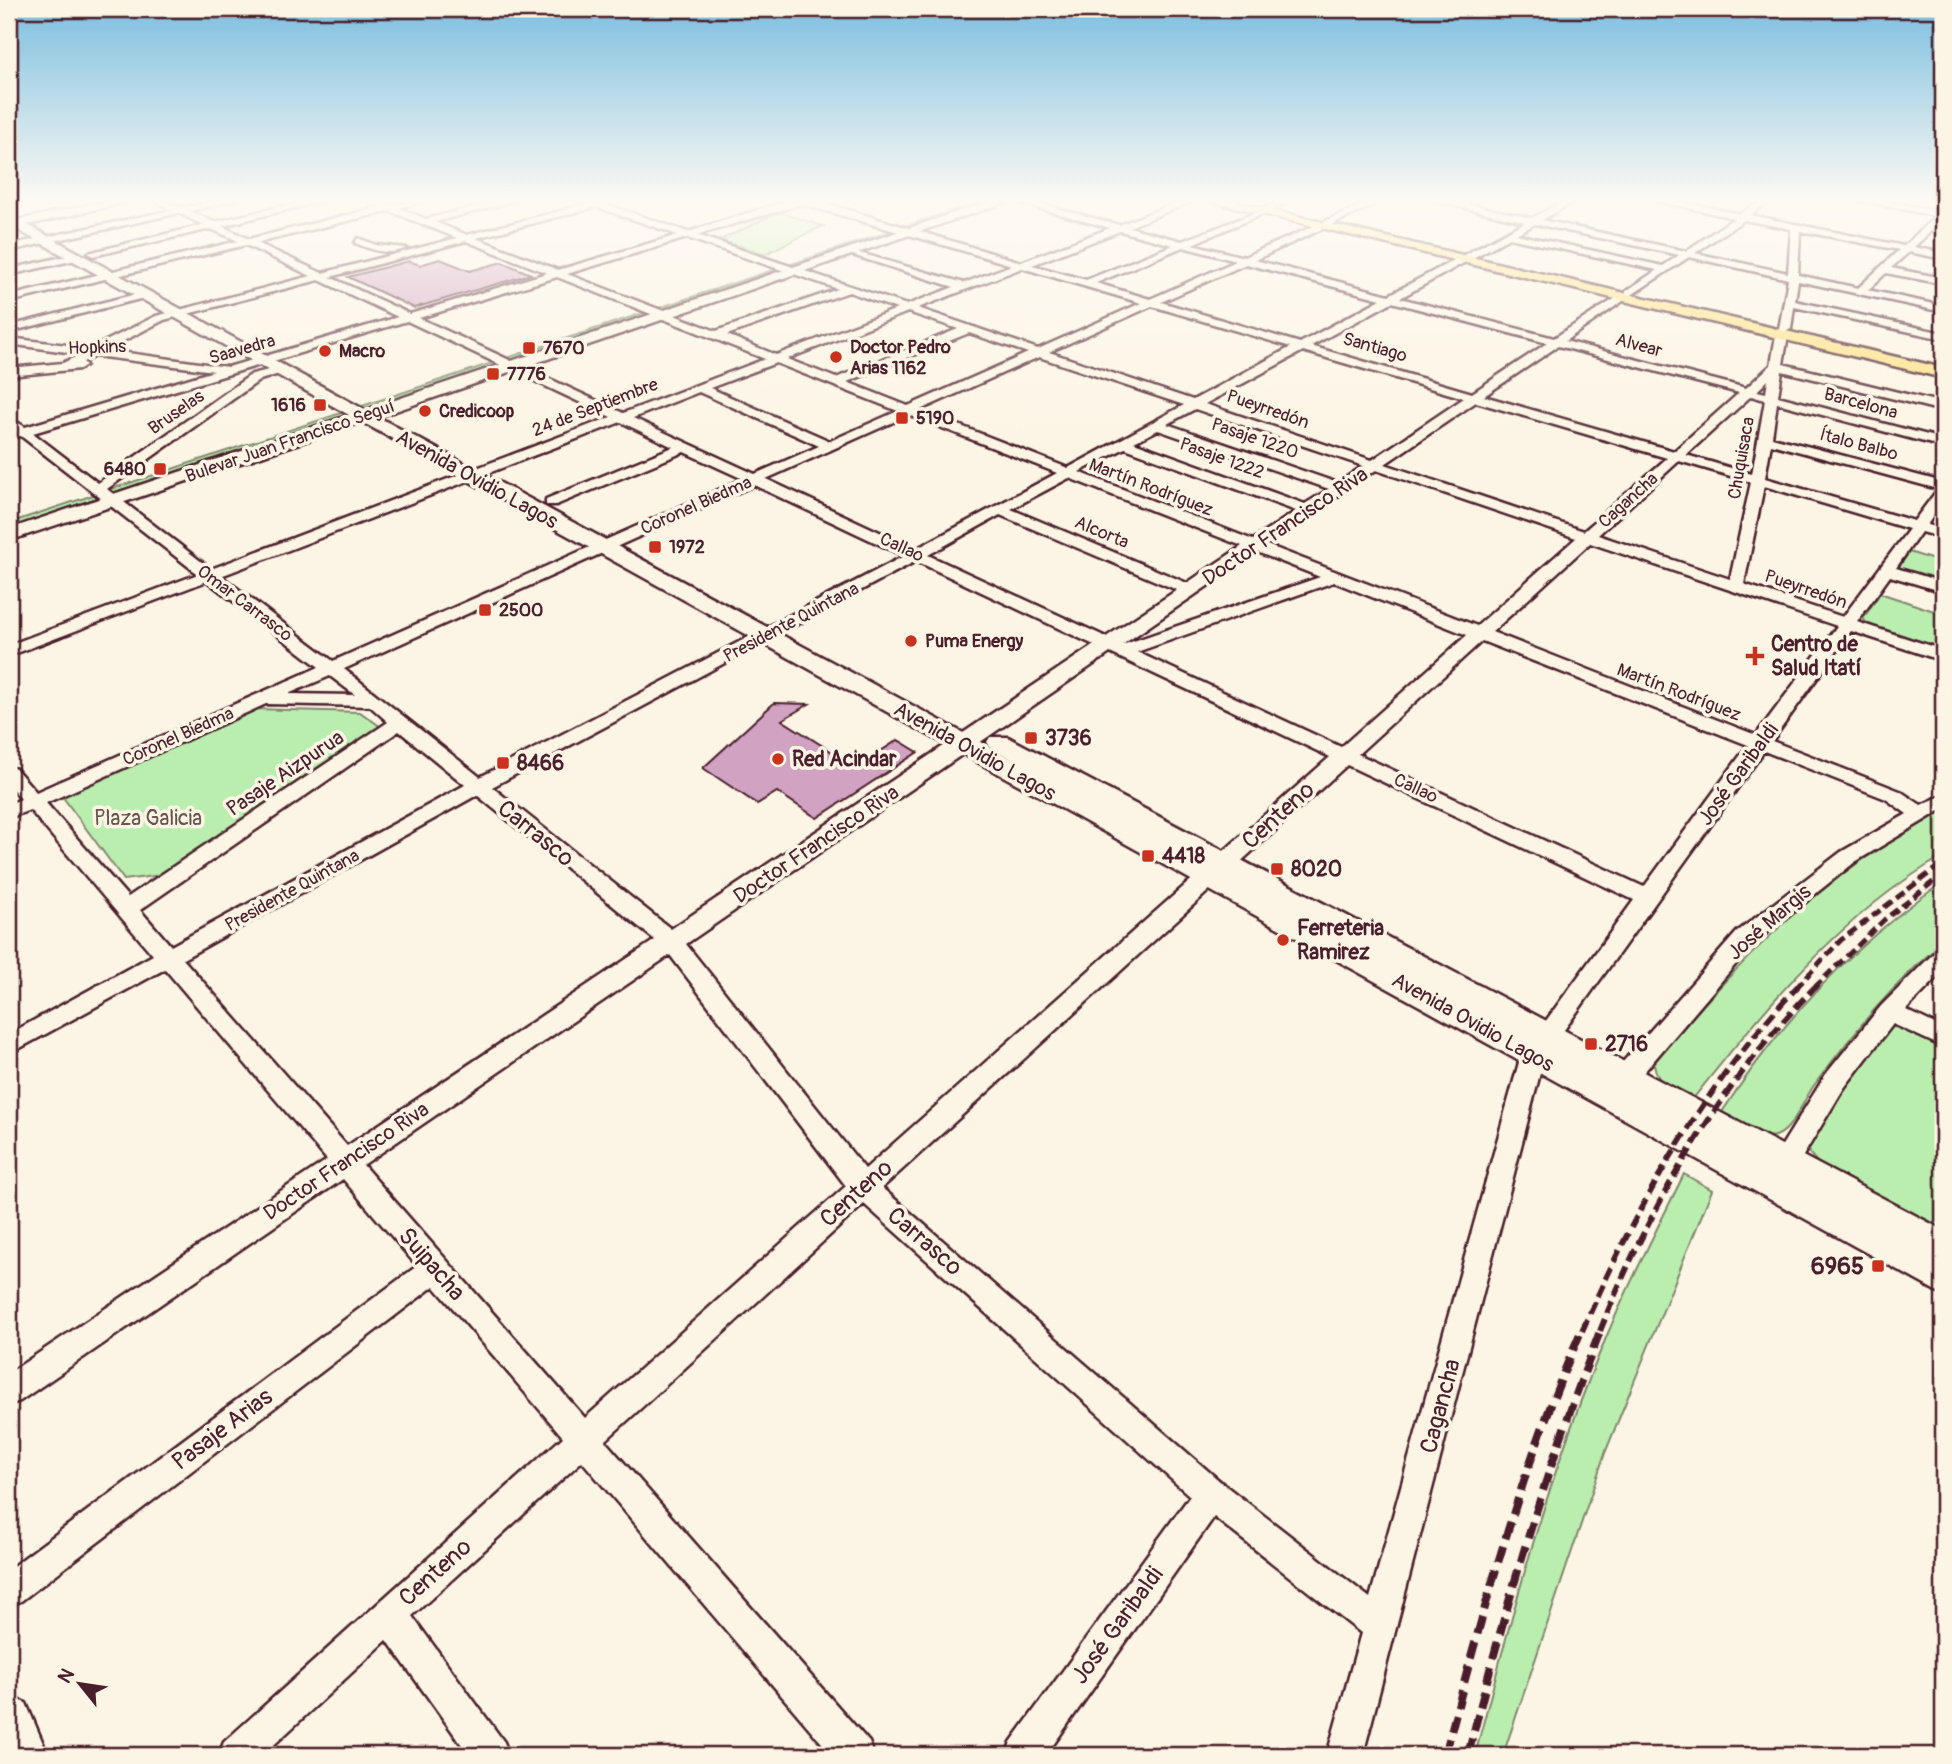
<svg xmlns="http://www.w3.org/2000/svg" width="1952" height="1764" viewBox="0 0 1952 1764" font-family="Pangolin,sans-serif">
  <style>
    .green { fill: #baeeaf; stroke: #82866d; stroke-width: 2 }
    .building { fill: #d1a2c2; stroke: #4a1f2b; stroke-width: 2 }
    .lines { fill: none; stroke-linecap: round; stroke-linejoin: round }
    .street-casing { stroke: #4a1f2b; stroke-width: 5 }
    .secondary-casing { stroke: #4a1f2b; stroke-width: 5 }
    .primary-casing { stroke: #4a1f2b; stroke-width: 5 }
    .street { fill: #fcf5e5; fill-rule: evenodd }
    .secondary { fill: #fcf5e5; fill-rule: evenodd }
    .primary { fill: #fce080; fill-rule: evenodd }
    .rail-far2 { stroke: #4a1f2b; stroke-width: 5; stroke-dasharray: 10 5; stroke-linecap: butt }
    .rail-far1 { stroke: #4a1f2b; stroke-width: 6; stroke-dasharray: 13 6; stroke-linecap: butt }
    .rail { stroke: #4a1f2b; stroke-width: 8; stroke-dasharray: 17 8; stroke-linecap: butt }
    .poi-dot { fill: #c8321e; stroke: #fcf5e5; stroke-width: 2.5 }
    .labels { text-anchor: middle; stroke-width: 7; stroke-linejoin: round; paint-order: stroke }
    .far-street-label { font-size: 18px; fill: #4a1f2b; stroke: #fcf5e5 }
    .far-poi-label { font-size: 18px; font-weight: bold; fill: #4a1f2b; stroke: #fcf5e5; text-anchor: start }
    .street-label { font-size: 21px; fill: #4a1f2b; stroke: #fcf5e5 }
    .poi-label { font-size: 21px; font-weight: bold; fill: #4a1f2b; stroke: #fcf5e5; text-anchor: start }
    .park-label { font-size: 21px; fill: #66534c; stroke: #fcf5e5 }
    .near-street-label { font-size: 24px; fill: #4a1f2b; stroke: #fcf5e5 }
    .near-poi-label { font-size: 24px; font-weight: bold; fill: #4a1f2b; stroke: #fcf5e5; text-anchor: end }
  </style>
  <rect width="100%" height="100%" fill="#fcf5e5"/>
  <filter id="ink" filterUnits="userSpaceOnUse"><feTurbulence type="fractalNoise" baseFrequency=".0143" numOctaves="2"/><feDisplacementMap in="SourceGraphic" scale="14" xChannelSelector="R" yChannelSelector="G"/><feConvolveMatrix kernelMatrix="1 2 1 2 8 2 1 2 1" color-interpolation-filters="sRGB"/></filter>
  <g filter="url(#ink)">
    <g class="green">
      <path d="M987 199H1009L9 535V523Z"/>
      <path d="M1207 199H1230L1943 366V373Z"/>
      <path d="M779 212 823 226 765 254 720 240Z"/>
      <path d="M1909 552 1943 563V583L1898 569Z"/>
      <path d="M1880 593 1943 614V649L1869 625 1863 619Z"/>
      <path d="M253 709 360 712 381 727 162 875 124 880 62 796Z"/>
      <path d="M1943 811V856C1841 914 1764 1009 1692 1100 1674 1091 1656 1085 1654 1063 1736 963 1826 870 1943 811Z"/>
      <path d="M1943 882V942C1891 986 1856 1030 1815 1084 1804 1098 1794 1128 1778 1135 1759 1143 1736 1123 1720 1115 1779 1024 1853 944 1943 882Z"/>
      <path d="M1894 1027 1917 1031 1943 1043V1234L1825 1171 1810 1154 1808 1142 1886 1030Z"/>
      <path d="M1684 1174 1712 1190 1605 1453 1503 1755H1475C1512 1613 1550 1469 1608 1333 1631 1279 1658 1227 1684 1174Z"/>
    </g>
    <g class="building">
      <path d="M440 259 470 271 502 262 531 274 414 308 348 277 409 261 420 265Z"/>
      <path d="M774 703 809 704 782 720 856 767 898 740 918 752 817 818 777 792 757 804 703 768Z"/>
    </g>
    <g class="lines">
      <defs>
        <g id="street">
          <path d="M22 199H40L9 208V202Z"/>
          <path d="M152 199C164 199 175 208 185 207 203 205 219 199 237 199L190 211 214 222 314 199H331L222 226 249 239 380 207 363 199H376L391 205 431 199 399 208 426 219 505 199H521L435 222 467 235 587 204 577 199H591L688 232 792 199H812L1021 262 1110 228 1006 199H1022L1119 225 1186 199H1199L1129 227 1182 241 1263 210V214L1192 244 1244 257 1375 199H1387L1255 260 1389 295 1525 222 1427 199H1445L1532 218 1567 199H1578L1542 220 1686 251 1734 218 1648 199H1667L1740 214 1762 199H1772L1750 215 1904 246 1936 216 1852 199H1872L1943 212V220L1914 247 1943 253V259L1909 252 1891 268 1943 278V284L1886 273 1868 290 1943 306V312L1798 281 1795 301 1943 333V339L1794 307 1791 329 1785 332 1788 335 1783 364 1943 403V411L1782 371 1778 396 1943 439V447L1777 403 1772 437 1943 482V502L1927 525 1943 529V538L1921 532 1896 568 1943 582V592L1890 576 1857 622 1943 650V661L1851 631 1772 741 1900 791 1921 805 1943 795V809L1855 862 1753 944 1633 1085 1624 1088 1615 1085 1612 1078 1615 1071 1737 932 1841 852 1907 814 1886 799 1764 751 1544 1058 1363 1755H1327L1361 1633 1214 1517 1046 1755H1006L1011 1742 1190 1496 864 1204 605 1441 869 1742 874 1755H832L582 1461 412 1616 504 1742 509 1755H469L387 1640 263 1755H219L224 1742 563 1437 434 1286 21 1601 9 1606V1569L417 1266 343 1179 20 1401 9 1405V1373L327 1160 165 969 9 1054V1034L153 955 30 810 9 818V804L21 799 9 785V767L16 769 36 792 319 667 207 581 9 656V645L198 574 21 436 9 438V432L13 430 9 427V417L25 427 214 371 95 356 83 362 86 365 80 369 9 376V368L63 363 81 354 9 344V338L92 348 156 316 311 276 246 245 9 302V296L238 241 211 229 93 256 88 253 203 225 179 213 9 251V245L172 210ZM802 204 1012 265 964 283 849 250V254L954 287 907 305 697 235ZM596 207 678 235 558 270 476 238ZM389 211 457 238 322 273 257 243ZM1744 220 1791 229 1788 273 1695 253ZM1535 224 1679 255 1663 266 1516 234ZM1120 231 1173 245 1086 280 1032 265ZM1800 231 1899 250 1858 288 1798 275ZM687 238 838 289 716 331 567 274ZM1509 238 1657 270 1626 291V295L1630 296 1689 257 1788 279 1779 329 1782 332 1776 335 1771 365 1746 388 1565 341 1626 299V295L1622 294 1554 338 1400 298ZM466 241 547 273 410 314 330 277ZM1183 247 1236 261 1150 299 1096 283ZM1246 264 1381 299 1300 343 1161 302ZM1022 268 1141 303 1038 349 918 308ZM557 277 765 359 623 413 419 318ZM319 280 398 317 228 367 106 350 164 320ZM849 292 897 309 776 355 727 335ZM1392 302 1547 343 1472 393 1311 346ZM1152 306 1291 347 1193 400 1049 352ZM908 312 958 329 836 378 787 359ZM407 321 611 417 211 569 107 489 260 380 282 373V367L252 374 98 483 33 433ZM969 333 1028 353 908 406 847 382ZM1558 346 1739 393 1674 451 1484 396ZM1303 351 1464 398 1372 460 1205 404ZM1039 357 1184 405 1068 468 920 410ZM776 363 898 411 830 441 710 388ZM1768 380 1766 393 1757 391ZM699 392 819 446 755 474 633 418ZM1751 396 1765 400 1752 474 1686 455ZM1476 402 1667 458 1584 531 1385 464ZM1195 409 1363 466 1338 483 1167 424ZM909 415 1057 473 916 549 766 479ZM621 422 673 447 546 499V505H556L684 452 743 479 333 661 221 576ZM1158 430 1329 489 1305 504 1134 442ZM1771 444 1938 489 1914 521 1765 478ZM1125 448 1296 511 1253 540 1079 472ZM1679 461 1751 482 1730 579 1598 535ZM1376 470 1576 538 1477 626 1267 545ZM1069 478 1242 546 1187 583 1011 509ZM754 485 904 556 480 777 344 669ZM1764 486 1909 529 1843 617 1744 584ZM1000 515 1177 590 1106 637 928 555ZM1590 543 1837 626 1756 735 1492 632ZM1257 552 1320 577 1122 645ZM916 561 1094 645 671 929 492 787ZM1334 582 1467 635 1341 747 1137 652ZM1482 641 1748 745 1644 887 1358 754ZM1110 653 1330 757 865 1169 686 944ZM330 676 355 695 288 694ZM266 704 370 706 388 722 128 897 46 803ZM399 731 465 785 171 946 140 910ZM1347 765 1634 900 1521 1055 1370 1598 1222 1483 882 1188ZM477 795 655 940 347 1146 183 959ZM670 955 846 1186 585 1418 363 1165Z"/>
          <path d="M1282 199H1294L1272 210 1264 208Z"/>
          <path d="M358 238 376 245 406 248C391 257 369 249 355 243Z"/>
          <path d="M76 254 80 259 9 275V269Z"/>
          <path d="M144 292 148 293V297L9 332V326Z"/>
          <path d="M1943 950V972L1906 1010 1943 1028V1047L1893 1024 1844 1088 1794 1171 1785 1174 1776 1171 1772 1163 1776 1155 1826 1074 1881 1006 1935 952Z"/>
        </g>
        <g id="secondary">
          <path d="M116 199H141L28 225 365 410 996 199H1015L378 417 1030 769 990 747 987 742 990 737H1008L1943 1230V1295L362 422 9 541V529L349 415 9 225V216L18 220Z"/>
          <path d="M9 1696 26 1703 48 1755H9Z"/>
        </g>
        <path id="primary" d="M1201 199H1225L1943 368V378Z"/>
      </defs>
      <use href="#street" class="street-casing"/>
      <use href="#secondary" class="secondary-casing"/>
      <use href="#primary" class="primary-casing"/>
      <use href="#street" class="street"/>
      <use href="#secondary" class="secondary"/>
      <use href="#primary" class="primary"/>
      <g class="rail-far2">
        <path d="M1796 988 1841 940 1943 863"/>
        <path d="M1814 988 1885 919 1941 876"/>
      </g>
      <g class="rail-far1">
        <path d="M1582 1331C1637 1205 1703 1087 1798 986"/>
        <path d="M1600 1331C1649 1207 1722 1081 1816 986"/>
      </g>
      <g class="rail">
        <path d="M1445 1755C1483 1610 1522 1466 1582 1329"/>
        <path d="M1468 1755C1504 1610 1546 1468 1601 1329"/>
      </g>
    </g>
  </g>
  <linearGradient id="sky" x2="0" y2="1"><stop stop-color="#7cbedf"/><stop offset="0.45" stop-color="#fefaf3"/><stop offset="1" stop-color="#fefaf3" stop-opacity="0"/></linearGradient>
  <rect width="1952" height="446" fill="url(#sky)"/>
  <g class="poi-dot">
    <rect x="522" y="341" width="14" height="14" rx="3.5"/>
    <circle cx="325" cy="351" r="7"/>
    <circle cx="836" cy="357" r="7"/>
    <rect x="486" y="367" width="14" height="14" rx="3.5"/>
    <rect x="313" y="398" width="14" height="14" rx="3.5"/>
    <circle cx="425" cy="411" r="7"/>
    <rect x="895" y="411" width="14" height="14" rx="3.5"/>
    <rect x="153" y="462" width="14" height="14" rx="3.5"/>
    <rect x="648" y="540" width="14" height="14" rx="3.5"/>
    <rect x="478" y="603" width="14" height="14" rx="3.5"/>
    <circle cx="911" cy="641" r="7"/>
    <path d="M1751.5 645.5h7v7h7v7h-7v7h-7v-7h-7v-7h7z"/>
    <rect x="1024" y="731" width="14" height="14" rx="3.5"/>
    <circle cx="778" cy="759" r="7"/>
    <rect x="496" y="756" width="14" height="14" rx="3.5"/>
    <rect x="1141" y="849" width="14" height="14" rx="3.5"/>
    <rect x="1270" y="862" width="14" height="14" rx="3.5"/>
    <circle cx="1283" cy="940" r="7"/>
    <rect x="1584" y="1037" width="14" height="14" rx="3.5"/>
    <rect x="1871" y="1259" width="14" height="14" rx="3.5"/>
  </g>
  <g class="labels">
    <g class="far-street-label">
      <text transform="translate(1639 345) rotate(15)" y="6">Alvear</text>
      <text transform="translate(97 347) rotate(-2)" y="6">Hopkins</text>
      <text transform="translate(1375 347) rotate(16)" y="6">Santiago</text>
      <text transform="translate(242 349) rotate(-16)" y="6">Saavedra</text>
      <text transform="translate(1861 403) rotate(15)" y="6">Barcelona</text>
      <text transform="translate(595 407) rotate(-21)" y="6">24 de Septiembre</text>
      <text transform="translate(1268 409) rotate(19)" y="6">Pueyrredón</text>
      <text transform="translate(176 412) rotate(-35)" y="6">Bruselas</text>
      <text transform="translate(1255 438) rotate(19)" y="6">Pasaje 1220</text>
      <text transform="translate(290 441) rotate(-19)" y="6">Bulevar Juan Francisco Seguí</text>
      <text transform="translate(1859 444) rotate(15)" y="6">Ítalo Balbo</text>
      <text transform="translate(1222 458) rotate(20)" y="6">Pasaje 1222</text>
      <text transform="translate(1741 458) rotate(-80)" y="6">Chuquisaca</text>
      <text transform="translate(1151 487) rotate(21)" y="6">Martín Rodríguez</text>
      <text transform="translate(1628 500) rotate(-42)" y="6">Cagancha</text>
      <text transform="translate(696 505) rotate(-24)" y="6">Coronel Biedma</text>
      <text transform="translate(1102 532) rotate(23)" y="6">Alcorta</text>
      <text transform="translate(902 547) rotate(25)" y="6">Callao</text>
      <text transform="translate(1806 589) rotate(19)" y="6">Pueyrredón</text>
      <text transform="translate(245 603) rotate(37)" y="6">Omar Carrasco</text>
      <text transform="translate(791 622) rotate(-28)" y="6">Presidente Quintana</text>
      <text transform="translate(1679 692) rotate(21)" y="6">Martín Rodríguez</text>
      <text transform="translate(178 736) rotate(-24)" y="6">Coronel Biedma</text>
      <text transform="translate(1416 788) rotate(25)" y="6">Callao</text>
      <text transform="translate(292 890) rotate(-29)" y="6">Presidente Quintana</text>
    </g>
    <g class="far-poi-label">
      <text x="850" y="353">Doctor Pedro<tspan x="850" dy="21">Arias 1162</tspan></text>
      <text x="543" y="354">7670</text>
      <text x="339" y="357">Macro</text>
      <text x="507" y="380">7776</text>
      <text x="306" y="411" text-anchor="end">1616</text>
      <text x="439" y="417">Credicoop</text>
      <text x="916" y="424">5190</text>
      <text x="146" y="475" text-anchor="end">6480</text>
      <text x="669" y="553">1972</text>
      <text x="499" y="616">2500</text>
      <text x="925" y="647">Puma Energy</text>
    </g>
    <g class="street-label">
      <text transform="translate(477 479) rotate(29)" y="7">Avenida Ovidio Lagos</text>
      <text transform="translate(1285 526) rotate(-34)" y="7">Doctor Francisco Riva</text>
      <text transform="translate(975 751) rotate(29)" y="7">Avenida Ovidio Lagos</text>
      <text transform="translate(285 773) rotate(-34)" y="7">Pasaje Aizpurua</text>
      <text transform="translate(1738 774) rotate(-54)" y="7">José Garibaldi</text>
      <text transform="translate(816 844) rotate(-34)" y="7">Doctor Francisco Riva</text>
      <text transform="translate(1769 922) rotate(-41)" y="7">José Margis</text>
      <text transform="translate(1473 1022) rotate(29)" y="7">Avenida Ovidio Lagos</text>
      <text transform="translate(346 1161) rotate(-34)" y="7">Doctor Francisco Riva</text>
    </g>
    <g class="poi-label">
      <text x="1771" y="651">Centro de<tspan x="1771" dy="24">Salud Itatí</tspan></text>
      <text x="1045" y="745">3736</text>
      <text x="792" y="766">Red Acindar</text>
      <text x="517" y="770">8466</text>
      <text x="1162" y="863">4418</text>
      <text x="1291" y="876">8020</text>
      <text x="1297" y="935">Ferreteria<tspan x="1297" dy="24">Ramirez</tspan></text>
      <text x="1605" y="1051">2716</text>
    </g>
    <g class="park-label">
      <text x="148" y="825">Plaza Galicia</text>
    </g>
    <g class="near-street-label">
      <text transform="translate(1278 815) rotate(-42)" y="8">Centeno</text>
      <text transform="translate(536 833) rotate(39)" y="8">Carrasco</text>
      <text transform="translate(856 1193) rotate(-42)" y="8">Centeno</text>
      <text transform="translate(925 1241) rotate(41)" y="8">Carrasco</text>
      <text transform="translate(432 1264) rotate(49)" y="8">Suipacha</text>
      <text transform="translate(1440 1406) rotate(-75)" y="8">Cagancha</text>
      <text transform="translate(222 1429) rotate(-37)" y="8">Pasaje Arias</text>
      <text transform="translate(435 1572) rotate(-42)" y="8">Centeno</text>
      <text transform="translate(1117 1625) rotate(-54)" y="8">José Garibaldi</text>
    </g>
    <g class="near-poi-label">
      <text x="1864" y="1274">6965</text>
    </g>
  </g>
  <rect width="1952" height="1764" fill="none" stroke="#fcf5e5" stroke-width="35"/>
  <rect x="18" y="18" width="1917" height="1729" fill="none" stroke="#4a1f2b" stroke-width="2.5" filter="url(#ink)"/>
  <g transform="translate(80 1684) rotate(300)" stroke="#fcf5e5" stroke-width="5" paint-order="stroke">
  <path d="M0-5L12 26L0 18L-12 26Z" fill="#4a1f2b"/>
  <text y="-10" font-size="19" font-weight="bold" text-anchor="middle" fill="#4a1f2b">N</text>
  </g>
</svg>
